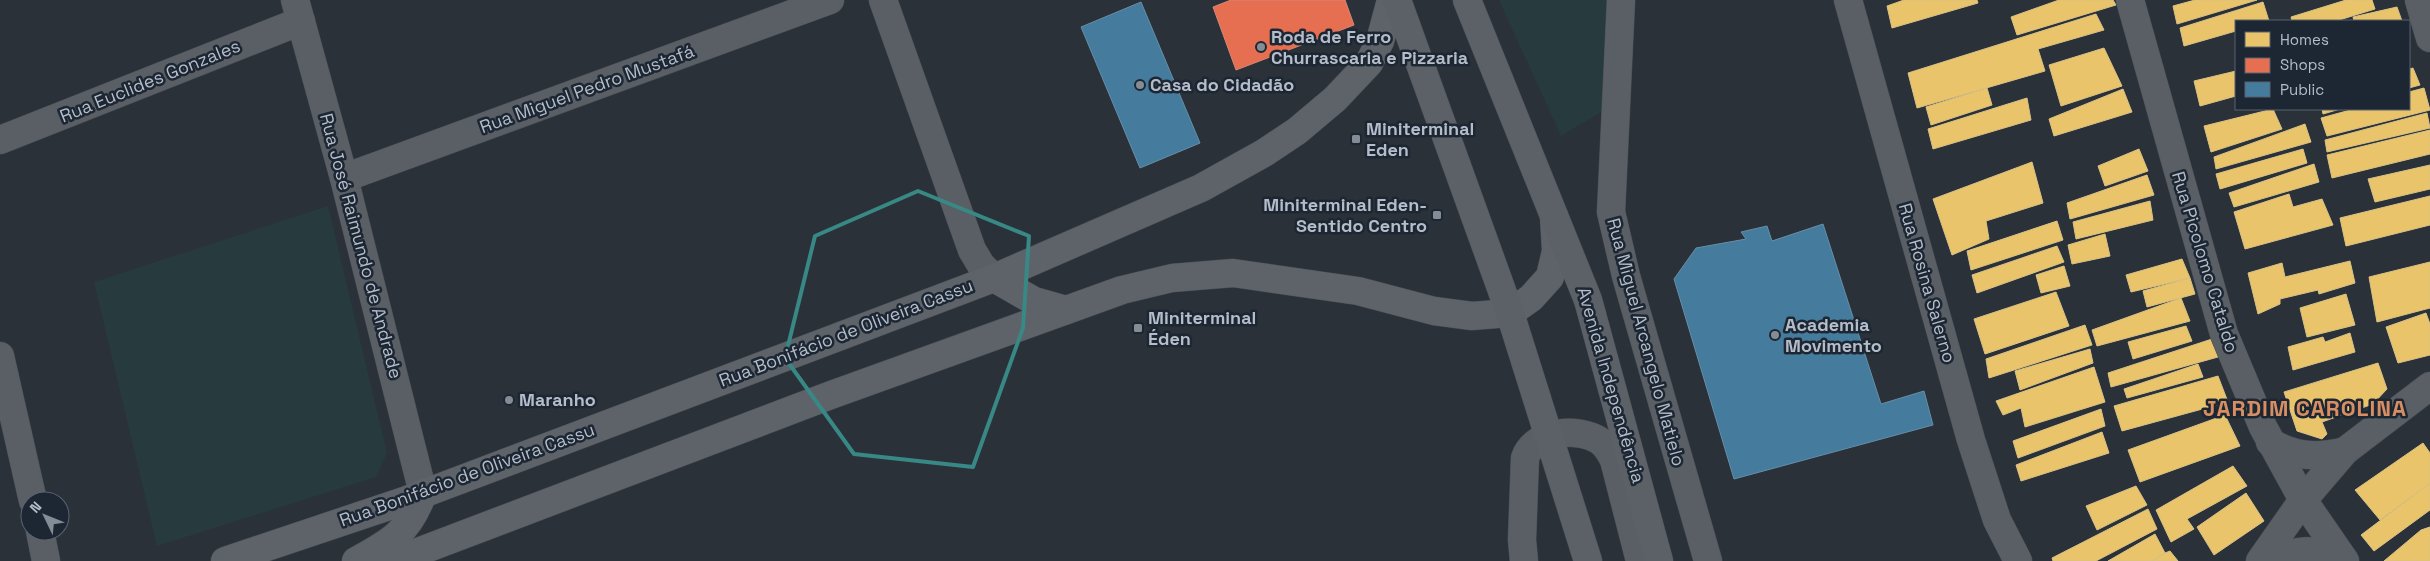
<svg xmlns="http://www.w3.org/2000/svg" width="2430" height="561" viewBox="0 0 2430 561" font-family="'Space Grotesk',sans-serif">
  <style>
    .green { fill: #273b3e }
    .homes { fill: #e9c46a; stroke: #d9c286 }
    .shops { fill: #e76f51; stroke: #d88675 }
    .public { fill: #457b9d; stroke: #668faa }
    .lines { fill: none; stroke-linecap: round; stroke-linejoin: round }
    .street-casing { stroke: #484d53; stroke-width: 29 }
    .secondary-casing { stroke: #484d53; stroke-width: 29 }
    .primary-casing { stroke: #484d55; stroke-width: 29 }
    .street { stroke: #5a5f66; stroke-width: 28 }
    .secondary { stroke: #5e636a; stroke-width: 28 }
    .primary { stroke: #5c6168; stroke-width: 28 }
    .marked { fill: none; stroke: #388885; stroke-width: 4; stroke-linejoin: round }
    .poi-dot { fill: #848c96; stroke: #1d2733; stroke-width: 2 }
    .labels { text-anchor: middle; stroke-width: 5; stroke-linejoin: round; paint-order: stroke }
    .poi-label { font-size: 18px; font-weight: bold; fill: #b4bdc9; stroke: #1d2733; text-anchor: start }
    .street-label { font-size: 18px; fill: #b4bdc9; stroke: #1d2733 }
    .district-label { font-size: 22px; font-weight: bold; letter-spacing: 1px; fill: #d68e62; stroke: #1d2733 }
  </style>
  <rect width="100%" height="100%" fill="#2a3138"/>
  <g class="green">
    <path d="M1499 0H1609L1603 111 1561 136Z"/>
    <path d="M328 206 387 453 376 477 157 546 94 282Z"/>
  </g>
  <g class="homes">
    <path d="M1904 0H1977L1978 3 1892 28 1887 6Z"/>
    <path d="M2059 0H2113L2116 5 2017 35 2011 17Z"/>
    <path d="M2195 0H2257L2177 24 2173 6Z"/>
    <path d="M2346 0H2372L2375 9 2336 21H2292L2291 17Z"/>
    <path d="M2263 2 2269 21H2236V31L2184 46 2180 28Z"/>
    <path d="M2397 7 2402 21H2354L2353 17Z"/>
    <path d="M2096 14 2104 30 2038 49 2045 71 1917 108 1908 73Z"/>
    <path d="M2104 48 2122 86 2061 106 2049 65Z"/>
    <path d="M2413 68 2420 85 2409 88V69Z"/>
    <path d="M2236 71V96L2200 106 2194 81Z"/>
    <path d="M1987 88 1992 105 1931 125 1926 107Z"/>
    <path d="M2424 88 2430 110 2327 136 2321 118 2354 109H2409V92Z"/>
    <path d="M2123 89 2132 112 2054 136 2049 119Z"/>
    <path d="M2027 98 2031 120 1933 149 1928 129Z"/>
    <path d="M2273 109 2282 129 2211 152 2204 126Z"/>
    <path d="M2322 109H2340L2323 114Z"/>
    <path d="M2427 113 2430 128 2327 152 2325 140Z"/>
    <path d="M2305 124 2311 142 2216 169 2214 157Z"/>
    <path d="M2430 130V154L2332 178 2327 155Z"/>
    <path d="M2139 149 2148 171 2105 186 2098 166Z"/>
    <path d="M2303 149 2307 163 2220 189 2216 174Z"/>
    <path d="M2032 162 2043 203 1986 221 1989 239 1952 255 1933 199Z"/>
    <path d="M2314 164 2319 182 2234 207 2229 193Z"/>
    <path d="M2430 165V189L2375 202 2368 179Z"/>
    <path d="M2147 175 2154 195 2070 219 2067 203Z"/>
    <path d="M2289 194 2293 207 2322 199 2333 225 2245 249 2234 212Z"/>
    <path d="M2430 196V225L2346 246 2340 218Z"/>
    <path d="M2150 201 2153 220 2076 239 2073 222Z"/>
    <path d="M2057 221 2063 240 1971 270 1967 251Z"/>
    <path d="M2105 234 2110 256 2072 264 2068 245Z"/>
    <path d="M2057 246 2064 262 1977 293 1972 275Z"/>
    <path d="M2182 259 2190 278 2131 292 2126 275Z"/>
    <path d="M2350 261 2355 283 2319 294 2318 290 2280 299V304L2258 314 2248 273 2282 263 2285 277Z"/>
    <path d="M2430 262V308L2377 322 2369 277Z"/>
    <path d="M2064 266 2070 286 2041 293 2036 275Z"/>
    <path d="M2190 278 2195 294 2147 307 2143 291Z"/>
    <path d="M2056 292 2069 326 1985 354 1974 319Z"/>
    <path d="M2346 294 2355 325 2307 337 2300 308Z"/>
    <path d="M2181 298 2190 321 2097 346 2092 330Z"/>
    <path d="M2426 313 2430 324V355L2398 363 2386 327Z"/>
    <path d="M2085 325 2092 345 1989 378 1986 359Z"/>
    <path d="M2186 326 2192 341 2133 359 2128 342Z"/>
    <path d="M2350 333 2355 352 2293 370 2288 347 2323 337 2325 342Z"/>
    <path d="M2212 339 2218 357 2111 387 2108 373Z"/>
    <path d="M2090 349 2093 363 2020 390 2015 371Z"/>
    <path d="M2378 363 2387 389 2373 404 2322 422 2327 434 2322 439 2297 431 2284 392Z"/>
    <path d="M2198 364 2203 377 2127 398 2124 389Z"/>
    <path d="M2094 367 2105 402 2025 427 2021 408 2003 415 1996 401Z"/>
    <path d="M2218 376 2228 402 2122 431 2114 406Z"/>
    <path d="M2101 409 2105 426 2018 458 2013 441Z"/>
    <path d="M2225 415 2240 446 2140 482 2128 450Z"/>
    <path d="M2102 432 2109 453 2021 481 2016 465Z"/>
    <path d="M2423 443 2430 453V483L2380 520 2355 490Z"/>
    <path d="M2233 466 2247 486 2187 519 2194 529 2171 542 2156 510Z"/>
    <path d="M2430 483V510L2374 551 2361 535Z"/>
    <path d="M2136 486 2147 505 2097 530 2086 506Z"/>
    <path d="M2246 493 2264 521 2214 555 2197 527Z"/>
    <path d="M2148 509 2157 529 2096 561H2053L2052 558Z"/>
    <path d="M2430 527V561H2384L2421 530Z"/>
    <path d="M2155 534 2165 553 2152 561H2108Z"/>
    <path d="M2170 551 2178 561H2152L2165 553Z"/>
  </g>
  <path class="shops" d="M1231 0H1345L1354 25 1236 70 1213 7Z"/>
  <g class="public">
    <path d="M1141 2 1200 143 1140 168 1081 27Z"/>
    <path d="M1823 224 1881 404 1924 391 1933 425 1734 479 1674 279 1696 248 1746 239 1741 232 1767 226 1772 241Z"/>
  </g>
  <g class="lines">
    <defs>
      <g id="street">
        <path d="M295 0 344 178 423 493"/>
        <path d="M883 0 972 250 981 265 994 278"/>
        <path d="M1621 0 1611 212 1626 276 1708 561"/>
        <path d="M1848 0 1971 440 1997 520 2018 561"/>
        <path d="M2130 0 2224 334 2263 427 2303 500 2345 561"/>
        <path d="M2419 0 2430 38"/>
        <path d="M0 140 301 21"/>
        <path d="M344 178 830 0"/>
        <path d="M0 356 33 501"/>
        <path d="M2270 442C2295 457 2317 458 2345 451"/>
        <path d="M40 531 46 561"/>
        <path d="M1524 561 1522 540 1525 458C1535 430 1578 427 1600 441 1607 446 1610 452 1614 460L1640 561"/>
        <path d="M2260 561 2303 500 2345 451 2430 386"/>
        <path d="M2272 561C2295 550 2317 546 2340 561"/>
      </g>
      <g id="secondary">
        <path d="M994 278 1034 301 1066 310"/>
        <path d="M225 561 404 501 994 278 1201 188 1264 153 1297 131 1335 99 1369 63 1380 41 1391 0"/>
        <path d="M356 561C391 542 409 532 423 493"/>
        <path d="M394 561 831 395 1122 290 1172 278 1233 273 1358 291 1434 311 1472 316 1510 313 1531 298 1550 277 1556 251 1554 216"/>
      </g>
      <g id="primary">
        <path d="M1397 0 1510 313 1588 561"/>
        <path d="M1467 0 1588 300 1659 561"/>
      </g>
    </defs>
    <use href="#street" class="street-casing"/>
    <use href="#secondary" class="secondary-casing"/>
    <use href="#primary" class="primary-casing"/>
    <use href="#street" class="street"/>
    <use href="#secondary" class="secondary"/>
    <use href="#primary" class="primary"/>
  </g>
  <path class="marked" d="M918 191 1029 236 1023 328 973 467 854 454 785 358 815 236Z"/>
  <g class="poi-dot">
    <circle cx="1261" cy="47" r="5"/>
    <circle cx="1140" cy="85" r="5"/>
    <rect x="1351" y="134" width="10" height="10" rx="2.5"/>
    <rect x="1432" y="210" width="10" height="10" rx="2.5"/>
    <rect x="1133" y="323" width="10" height="10" rx="2.5"/>
    <circle cx="1775" cy="335" r="5"/>
    <circle cx="509" cy="400" r="5"/>
  </g>
  <g class="labels">
    <g class="poi-label">
      <text x="1271" y="43">Roda de Ferro<tspan x="1271" dy="21">Churrascaria e Pizzaria</tspan></text>
      <text x="1150" y="91">Casa do Cidadão</text>
      <text x="1366" y="135">Miniterminal<tspan x="1366" dy="21">Eden</tspan></text>
      <text x="1427" y="211" text-anchor="end">Miniterminal Eden-<tspan x="1427" dy="21">Sentido Centro</tspan></text>
      <text x="1148" y="324">Miniterminal<tspan x="1148" dy="21">Éden</tspan></text>
      <text x="1785" y="331">Academia<tspan x="1785" dy="21">Movimento</tspan></text>
      <text x="519" y="406">Maranho</text>
    </g>
    <g class="street-label">
      <text transform="translate(150 81) rotate(-22)" y="6">Rua Euclides Gonzales</text>
      <text transform="translate(587 89) rotate(-20)" y="6">Rua Miguel Pedro Mustafá</text>
      <text transform="translate(361 246) rotate(75)" y="6">Rua José Raimundo de Andrade</text>
      <text transform="translate(2205 262) rotate(73)" y="6">Rua Picolomo Cataldo</text>
      <text transform="translate(1927 283) rotate(74)" y="6">Rua Rosina Salerno</text>
      <text transform="translate(846 333) rotate(-21)" y="6">Rua Bonifácio de Oliveira Cassu</text>
      <text transform="translate(1646 342) rotate(75)" y="6">Rua Miguel Arcangelo Matielo</text>
      <text transform="translate(1611 385) rotate(74)" y="6">Avenida Independência</text>
      <text transform="translate(467 475) rotate(-20)" y="6">Rua Bonifácio de Oliveira Cassu</text>
    </g>
    <g class="district-label">
      <text x="2305" y="416">JARDIM CAROLINA</text>
    </g>
  </g>
  <rect x="2235" y="20" width="175" height="90" fill="#1d2733" stroke="#59636f"/>
  <rect x="2245" y="32" width="25" height="15" fill="#e9c46a" stroke="#59636f"/>
  <text x="2280" y="45" font-size="15" fill="#b4bdc9">Homes</text>
  <rect x="2245" y="58" width="25" height="15" fill="#e76f51" stroke="#59636f"/>
  <text x="2280" y="70" font-size="15" fill="#b4bdc9">Shops</text>
  <rect x="2245" y="82" width="25" height="15" fill="#457b9d" stroke="#59636f"/>
  <text x="2280" y="95" font-size="15" fill="#b4bdc9">Public</text>
  <g transform="translate(45 516) rotate(313)"><circle r="24" fill="#1d2733" stroke="#59636f"/>
  <path d="M0-4L9 19L0 12L-9 19Z" fill="#848c96"/>
  <text y="-8" font-size="14" font-weight="bold" text-anchor="middle" fill="#b4bdc9">N</text>
  </g>
</svg>
